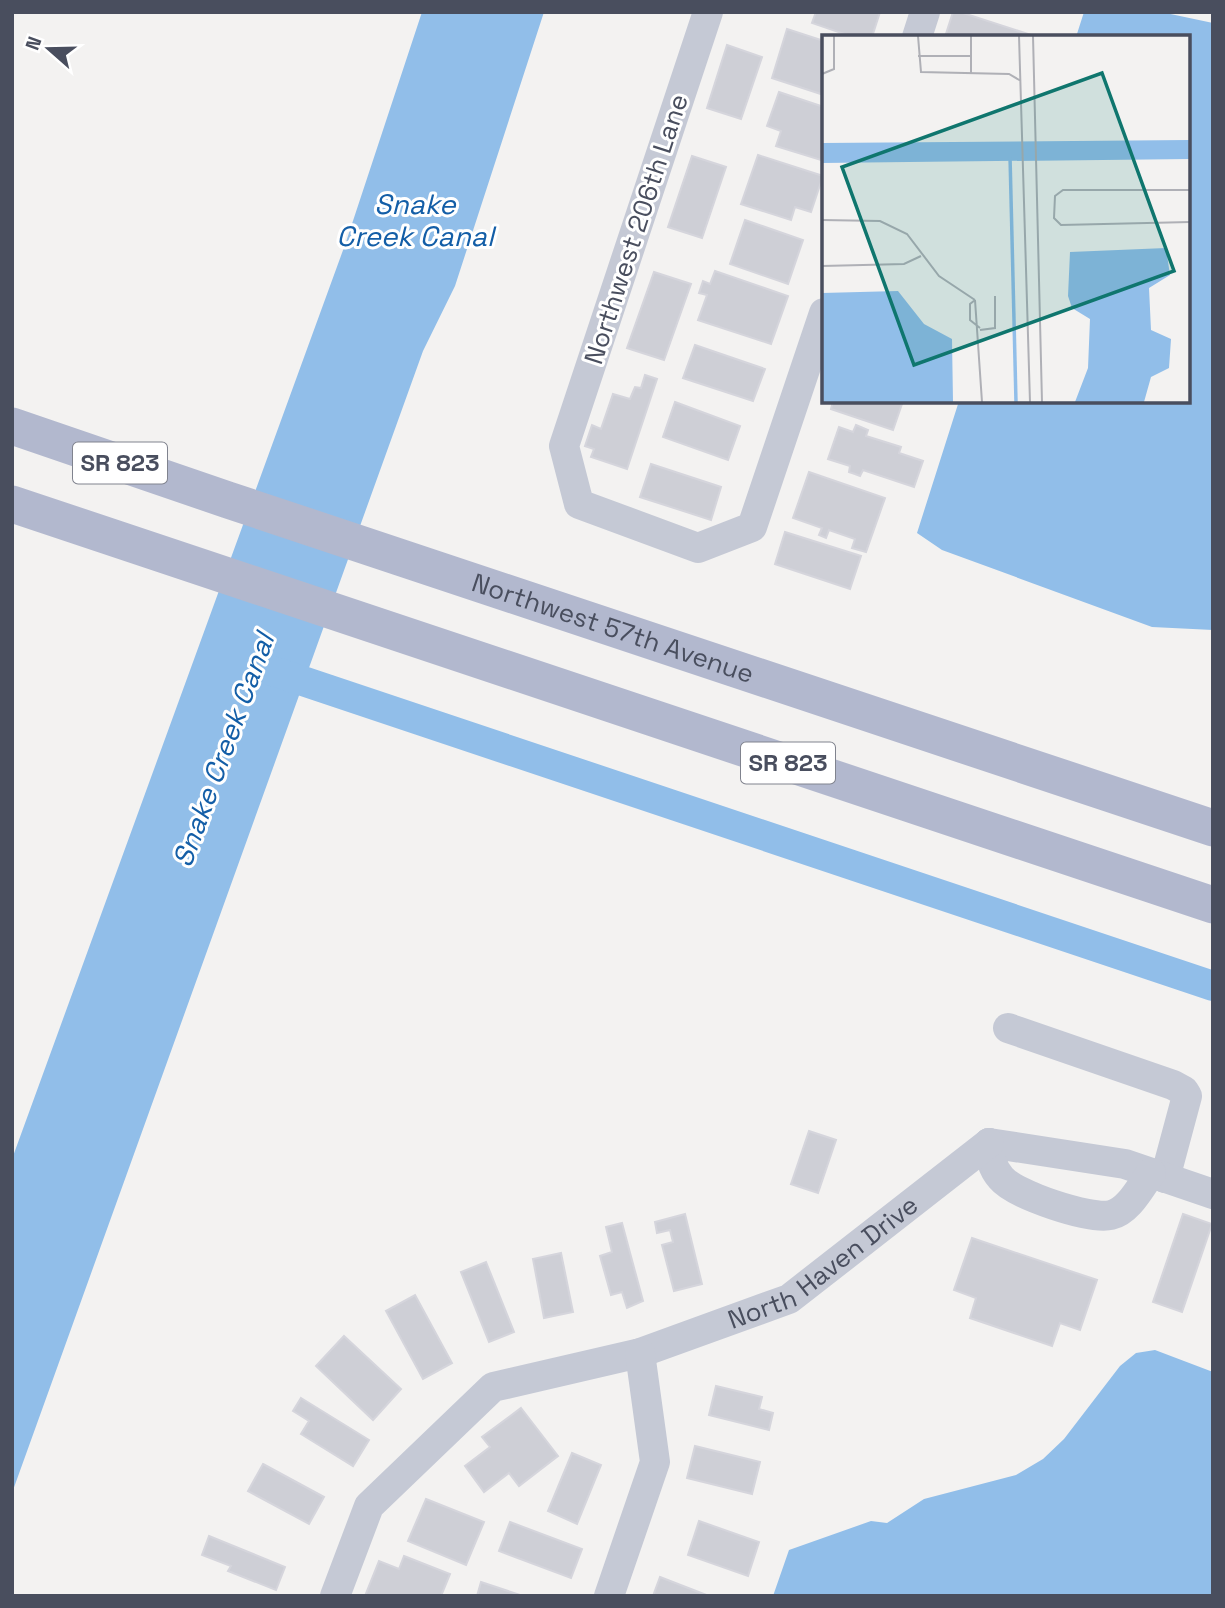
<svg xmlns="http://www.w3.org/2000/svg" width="1225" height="1608" viewBox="0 0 1225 1608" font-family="'Space Grotesk',sans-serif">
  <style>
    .water { fill: #91bee9 }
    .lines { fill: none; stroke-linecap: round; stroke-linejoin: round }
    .canal { stroke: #91bee9; stroke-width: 30 }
    .building { fill: #cecfd6; stroke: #d5d5dc; stroke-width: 2 }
    .minor { stroke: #c5c9d5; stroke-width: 30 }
    .major { stroke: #b2b8ce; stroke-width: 37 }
    .labels { text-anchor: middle; stroke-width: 6; stroke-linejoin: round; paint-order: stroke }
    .shield { fill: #fff; stroke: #80838e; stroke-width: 2 }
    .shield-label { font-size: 24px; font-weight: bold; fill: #494e5e }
    .street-label { font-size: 26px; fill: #494e5e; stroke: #fff }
    .water-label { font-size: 28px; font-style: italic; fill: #135ea7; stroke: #fff }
    .inset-river { fill: none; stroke: #91bee9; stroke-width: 3.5 }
    .inset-road { fill: none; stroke: #afb0b6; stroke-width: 2 }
    .view { fill: #0f766e; fill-opacity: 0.15; stroke: #0f766e; stroke-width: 3.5 }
    .inset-edge { fill: none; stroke: #494e5e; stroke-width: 3.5 }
  </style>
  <rect width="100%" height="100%" fill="#f3f2f1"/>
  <g class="water">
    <path d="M422 12H544L455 286 423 351 12 1493V1159L346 242Z"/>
    <path d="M1084 12H1161L1213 23V630L1152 627 942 550 917 533 959 401H1188V37H1076Z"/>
    <path d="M1155 1350 1213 1372V1596H773L789 1550 871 1521 887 1523 924 1499 1016 1475 1043 1459 1064 1439 1120 1366 1136 1353Z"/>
  </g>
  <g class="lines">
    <path class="canal" d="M267 669 1213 986"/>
  </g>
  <g class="building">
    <path d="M816 12H880L872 37H853L812 23Z"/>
    <path d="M953 12H960L1031 35 945 37Z"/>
    <path d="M787 29 824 41V95L772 78Z"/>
    <path d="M727 45 762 57 741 119 707 108Z"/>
    <path d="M779 92 824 107V161L776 146 781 131 767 126Z"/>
    <path d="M758 155 823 176 811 212 795 207 791 220 741 204Z"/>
    <path d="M692 156 726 167 702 238 668 227Z"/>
    <path d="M745 220 803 240 788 284 730 264Z"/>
    <path d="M715 271 788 296 771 344 698 320 707 295 699 293 703 281 710 284Z"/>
    <path d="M654 272 691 284 664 360 627 348Z"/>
    <path d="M695 345 765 369 753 401 683 378Z"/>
    <path d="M645 375 657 379 627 469 591 457 594 449 585 446 592 425 601 429 613 394 630 399 635 387 641 388Z"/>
    <path d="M833 401H903L893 430 831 409Z"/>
    <path d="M675 402 740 426 728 460 663 437Z"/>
    <path d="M856 425 868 430 866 436 901 447 899 453 923 461 914 487 863 470 860 476 855 474 849 472 850 466 828 459 839 427 853 432Z"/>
    <path d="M651 464 721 487 711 520 640 497Z"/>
    <path d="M809 472 885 498 866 552 852 548 855 539 829 530 826 538 819 535 822 528 793 518Z"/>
    <path d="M785 532 861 556 850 589 775 564Z"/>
    <path d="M809 1131 836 1140 818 1193 791 1184Z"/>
    <path d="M685 1214 702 1284 674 1291 662 1245 673 1242 670 1230 657 1233 655 1222Z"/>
    <path d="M1183 1214 1212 1224 1182 1312 1153 1302Z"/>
    <path d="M622 1223 643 1301 627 1308 622 1292 611 1295 600 1256 612 1252 606 1227Z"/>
    <path d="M972 1238 1097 1280 1080 1330 1060 1323 1052 1346 970 1318 976 1298 954 1290Z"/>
    <path d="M561 1253 573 1312 544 1318 533 1259Z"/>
    <path d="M486 1262 514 1332 489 1342 461 1272Z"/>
    <path d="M415 1295 452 1363 423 1379 386 1311Z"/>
    <path d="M344 1336 401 1389 373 1420 316 1366Z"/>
    <path d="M716 1386 762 1397 759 1409 773 1413 769 1430 709 1415Z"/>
    <path d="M301 1398 369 1440 353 1466 301 1434 309 1421 293 1411Z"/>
    <path d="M521 1408 558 1456 519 1486 509 1473 484 1492 465 1466 490 1447 482 1437Z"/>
    <path d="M695 1446 760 1462 752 1494 687 1478Z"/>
    <path d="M572 1453 601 1465 577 1524 548 1511Z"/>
    <path d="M263 1464 324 1497 309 1524 248 1491Z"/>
    <path d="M426 1499 484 1522 466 1565 408 1541Z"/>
    <path d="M699 1521 759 1542 748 1576 688 1555Z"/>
    <path d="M510 1522 582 1549 571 1578 499 1551Z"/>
    <path d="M209 1536 285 1567 276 1590 228 1571 231 1566 202 1555Z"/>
    <path d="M404 1556 450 1574 441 1596H365L379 1561 399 1569Z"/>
    <path d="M660 1577 709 1596H653Z"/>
    <path d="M481 1582 523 1596H477Z"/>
  </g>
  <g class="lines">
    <g class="minor">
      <path d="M708 12 564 446 579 504 698 548 752 527 824 313"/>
      <path d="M917 37 925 12"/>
      <path d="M1008 1028 1173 1085 1184 1091 1187 1096 1165 1178"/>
      <path d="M989 1143 1125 1164 1213 1194"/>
      <path d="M989 1143C990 1157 992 1168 1001 1178 1015 1195 1090 1220 1111 1215 1129 1211 1141 1186 1151 1173"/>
      <path id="s1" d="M335 1596 369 1506 493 1387 640 1353 789 1299 989 1143"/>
      <path d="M609 1596 655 1462 640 1353"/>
    </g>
    <g class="major">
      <path id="s2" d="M12 426 228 500 1213 828"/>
      <path d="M12 504 1213 905"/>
    </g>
  </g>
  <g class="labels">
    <g class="shield">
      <rect x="73" y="442.5" width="94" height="41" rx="5"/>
      <rect x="741" y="742.5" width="94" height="41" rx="5"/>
    </g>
    <g class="shield-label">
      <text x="120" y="471">SR 823</text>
      <text x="788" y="771">SR 823</text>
    </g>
    <g class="street-label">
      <text transform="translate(636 229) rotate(-72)" y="9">Northwest 206th Lane</text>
      <text dy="9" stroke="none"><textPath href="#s2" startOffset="634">Northwest 57th Avenue</textPath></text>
      <text dy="9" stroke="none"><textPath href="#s1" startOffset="625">North Haven Drive</textPath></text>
    </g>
    <g class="water-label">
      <text x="415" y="214">Snake<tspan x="415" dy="32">Creek Canal</tspan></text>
      <text transform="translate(223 750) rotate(-70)" y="10">Snake Creek Canal</text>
    </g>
  </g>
  <g transform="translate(822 35)">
    <rect width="368" height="368" fill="#f3f2f1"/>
    <path d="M367 105 368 124 0 128V108ZM344 213 348 240 327 253 329 295 349 304 347 333 329 342 322 367H253L266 333 268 284 250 273 246 261 248 217ZM76 256 102 289 130 304 131 367H0V258Z" fill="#91bee9"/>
    <path class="inset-river" d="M188 121 194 367"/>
    <path class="inset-road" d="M96 1 99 37 187 39 199 46M149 1V39M197 1 208 367M211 1 220 367M96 21H149M0 39 12 34V1M368 155H241L233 161 232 183 239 190 368 187M0 185 58 186 85 199 117 241 153 265M0 231 82 229 99 221M153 265 160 367M153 265 148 269V285L158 293M158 295 173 293V261"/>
    <path class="view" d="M280 38 352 236 92 330 20 132Z"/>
    <rect width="368" height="368" class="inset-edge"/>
  </g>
  <rect width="1225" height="1608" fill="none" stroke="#494e5e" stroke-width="28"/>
  <g transform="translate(49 49) rotate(290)" stroke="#ffffff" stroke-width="5" paint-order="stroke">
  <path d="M0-5L12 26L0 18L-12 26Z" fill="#494e5e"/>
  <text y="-10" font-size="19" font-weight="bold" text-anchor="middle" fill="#494e5e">N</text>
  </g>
</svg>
